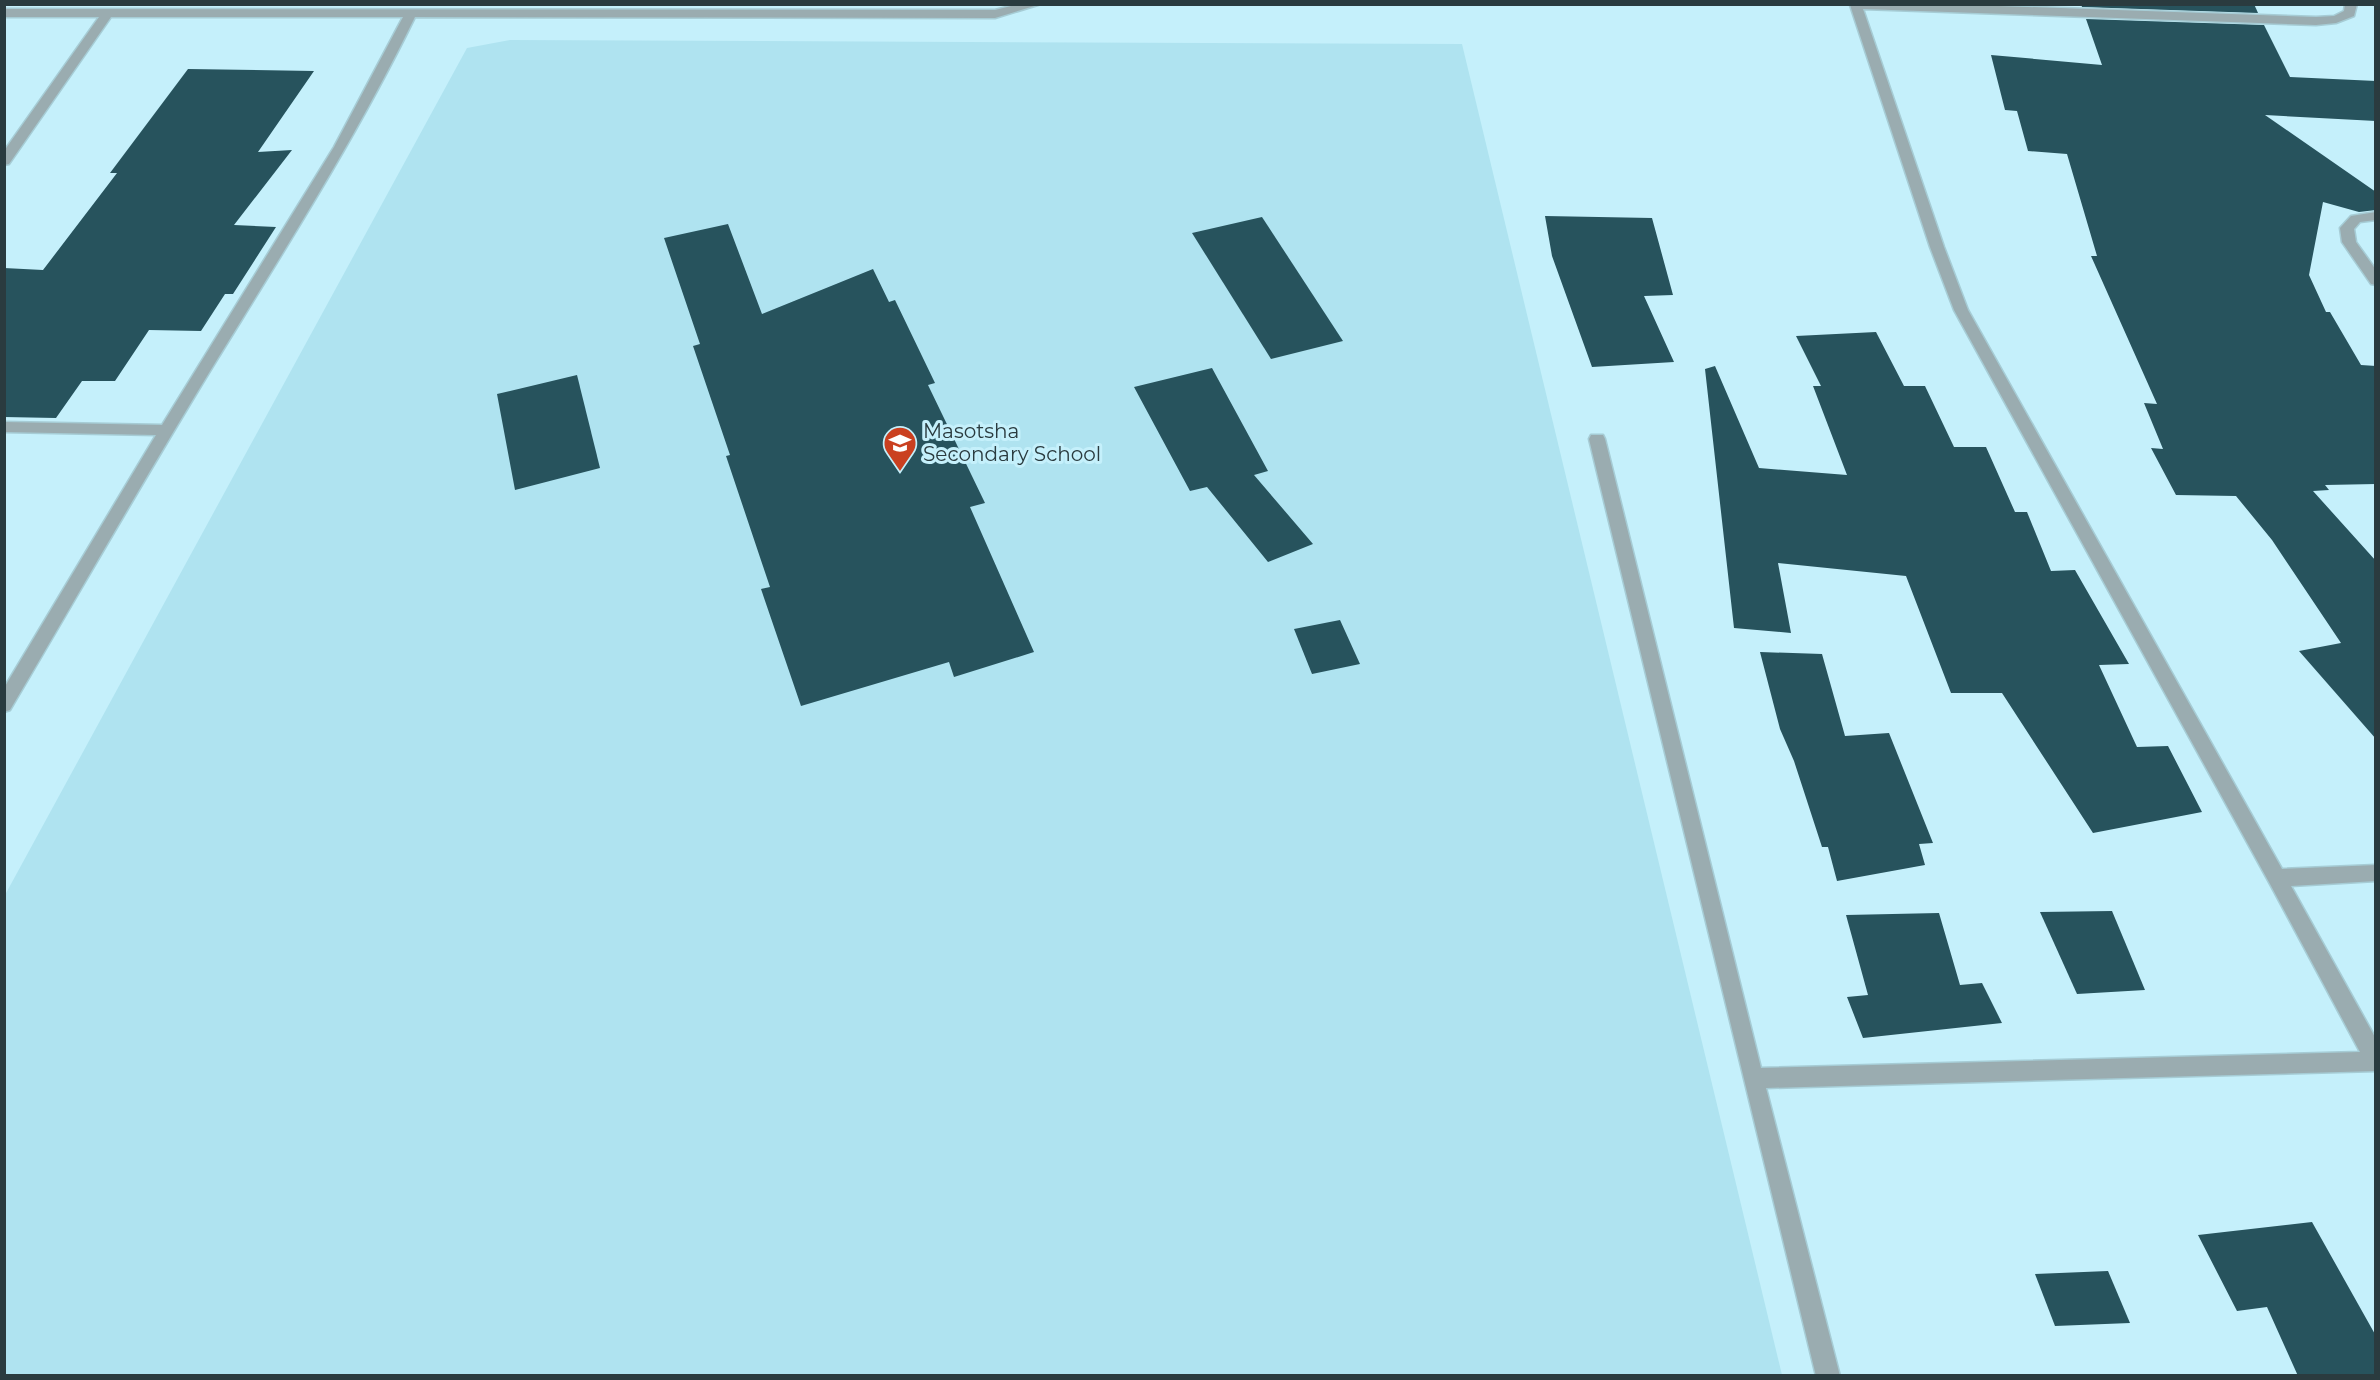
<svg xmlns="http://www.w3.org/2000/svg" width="2380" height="1380" viewBox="0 0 2380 1380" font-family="Montserrat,sans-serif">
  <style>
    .built { fill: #afe3f0 }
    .building { fill: #27535d }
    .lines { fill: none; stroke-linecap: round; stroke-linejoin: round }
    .minor-casing { stroke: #a6ccd5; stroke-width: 3 }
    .minor { fill: #9aacb0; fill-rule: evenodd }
    .labels { text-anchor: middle; stroke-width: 6; stroke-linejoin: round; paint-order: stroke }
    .poi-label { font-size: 20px; fill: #2a3b3f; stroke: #c5f0fb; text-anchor: start }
  </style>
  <rect width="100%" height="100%" fill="#c5f0fb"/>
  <path class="built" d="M510 40 1462 44 1782 1375 5 1376V895L467 48Z"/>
  <g class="building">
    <path d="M2081 4H2254L2258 13 2082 7Z"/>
    <path d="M2086 19 2264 25 2290 77 2376 81V121L2265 115 2376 192V210L2359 212 2323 202 2309 275 2326 312H2330L2361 365 2376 366V484L2325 485 2329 490 2313 491 2376 561V739L2299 651 2341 643 2272 540 2236 496 2176 495 2151 448 2163 449 2144 403 2157 404 2091 256H2097L2067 154 2028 151 2017 111 2005 110 1991 55 2102 65Z"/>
    <path d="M188 69 314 71 258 152 292 150 234 225 276 227 233 294H225L201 331 149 330 115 381H82L56 418 4 417V268L43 270 117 173H110Z"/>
    <path d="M1545 216 1652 218 1673 295 1644 296 1674 362 1592 367 1552 256Z"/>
    <path d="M1262 217 1343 341 1271 359 1192 233Z"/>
    <path d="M728 224 762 314 873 269 889 302 895 300 935 383 928 385 985 503 970 507 1034 652 954 677 949 662 801 706 761 589 770 587 726 456 730 455 693 346 700 344 664 238Z"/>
    <path d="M1876 332 1904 386H1925L1954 447H1986L2015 512H2027L2051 571 2075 570 2129 664 2099 665 2137 747 2168 746 2202 812 2093 833 2002 693H1951L1906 576 1778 563 1791 633 1734 628 1705 369 1715 366 1759 468 1847 475 1813 386H1821L1796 336Z"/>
    <path d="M1212 368 1268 471 1254 475 1313 544 1268 562 1207 487 1190 491 1134 387Z"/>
    <path d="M577 375 600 468 515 490 497 394Z"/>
    <path d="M1340 620 1360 664 1312 674 1294 629Z"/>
    <path d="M1760 652 1822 654 1845 736 1889 733 1933 843 1919 844 1925 865 1837 881 1828 847H1822L1794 761 1780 729Z"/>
    <path d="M2112 911 2145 990 2077 994 2040 912Z"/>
    <path d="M1939 913 1960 985 1982 983 2002 1023 1863 1038 1847 997 1868 995 1846 915Z"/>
    <path d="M2312 1222 2376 1336V1376H2298L2267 1307 2237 1311 2198 1235Z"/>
    <path d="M2108 1271 2130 1323 2055 1326 2035 1274Z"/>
  </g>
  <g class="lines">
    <defs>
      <g id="minor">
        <path d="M1019 4H1041L995 18 415 17C357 136 287 246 218 358 147 474 79 593 10 710L4 712V688L156 435 4 432V422L162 425 334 147 403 17H111L9 164 4 165V151L99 17H4V9L995 10Z"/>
        <path d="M1943 4 2316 17 2334 16 2344 11 2345 4H2357L2354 16 2336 23 2316 25 1863 9 1944 247 1968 310 2282 869 2376 865V881L2291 886 2376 1039V1071L1766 1088 1840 1376H1816L1589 439 1591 435H1603L1605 439 1761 1068 2360 1052 2270 884 1954 310 1930 247 1850 5Z"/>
        <path d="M2376 212V220L2360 222 2354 229 2356 242 2376 270V285L2371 284 2342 242 2340 228 2351 216Z"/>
      </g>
    </defs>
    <use href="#minor" class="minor-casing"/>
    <use href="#minor" class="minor"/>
  </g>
  <defs>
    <symbol id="school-pin" viewBox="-11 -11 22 30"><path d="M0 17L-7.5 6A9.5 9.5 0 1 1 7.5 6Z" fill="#ca4020" stroke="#c5f0fb"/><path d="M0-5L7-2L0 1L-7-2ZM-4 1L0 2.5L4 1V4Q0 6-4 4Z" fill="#fff"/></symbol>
  </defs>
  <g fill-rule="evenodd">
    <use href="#school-pin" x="881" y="424" width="38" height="52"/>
  </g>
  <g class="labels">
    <g class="poi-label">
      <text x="923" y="438">Masotsha<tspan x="923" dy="23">Secondary School</tspan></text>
    </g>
  </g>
  <rect width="2380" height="1380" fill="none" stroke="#2a3b3f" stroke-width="12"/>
</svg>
